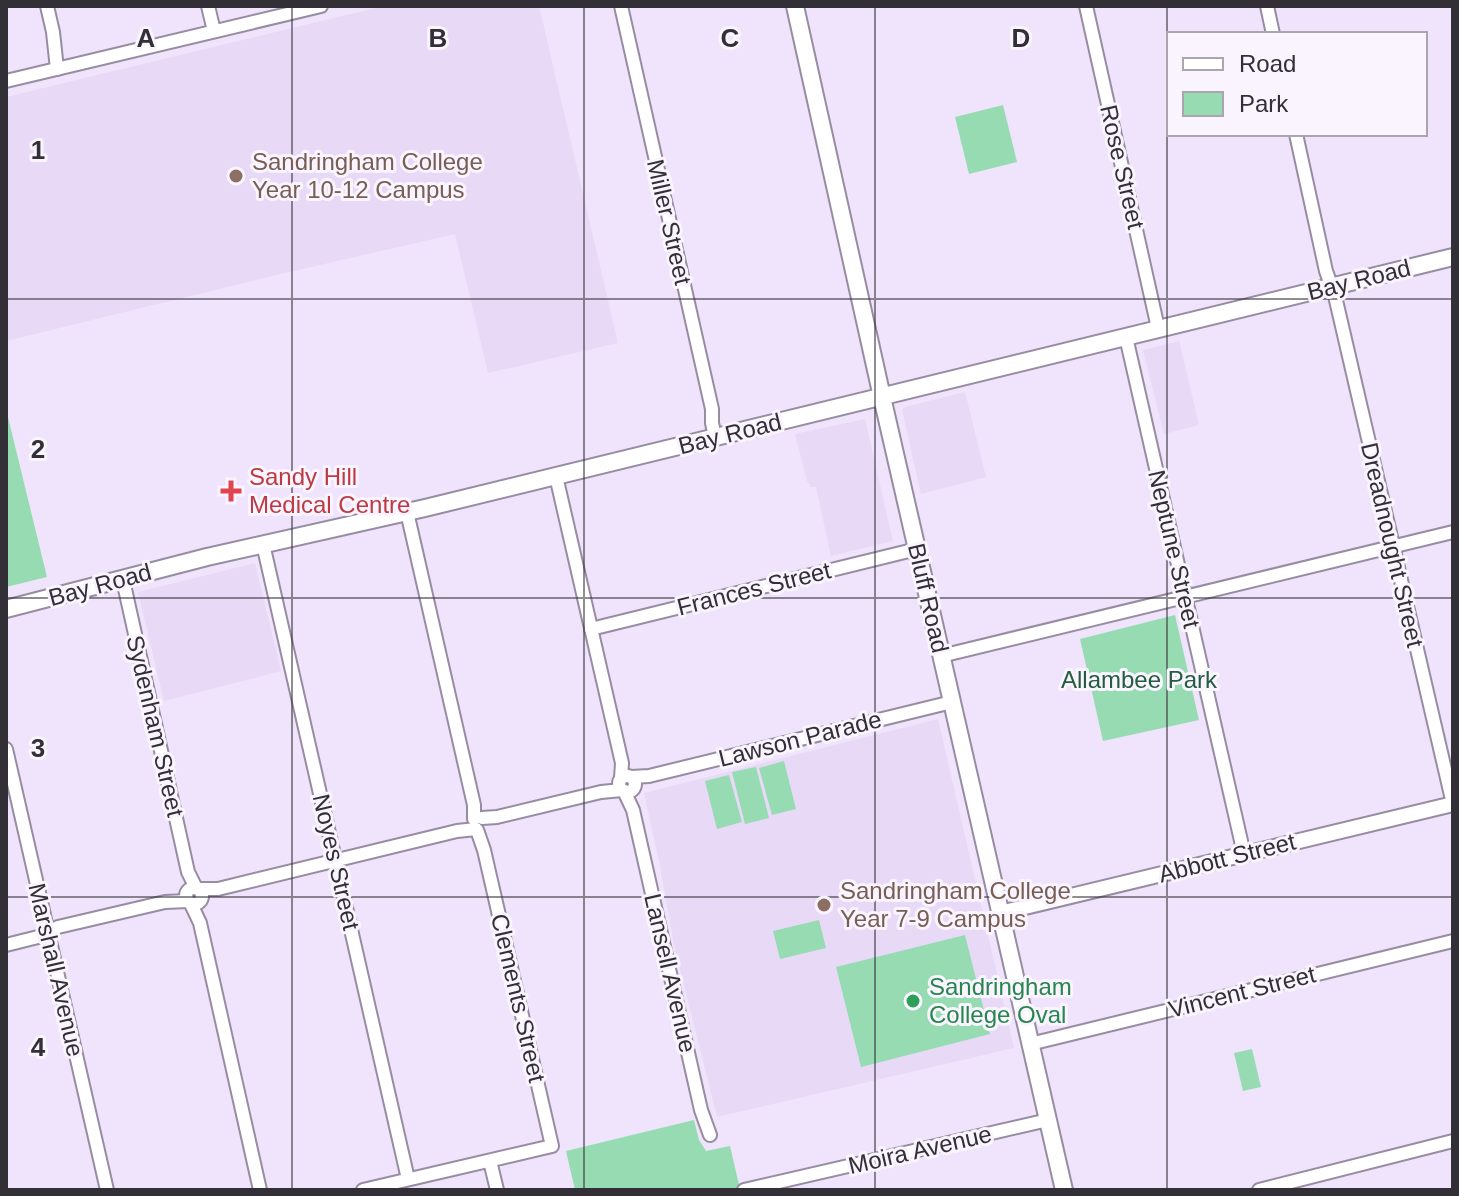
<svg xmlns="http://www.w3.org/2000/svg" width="1459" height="1196" viewBox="0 0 1459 1196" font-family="Arial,sans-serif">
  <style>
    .built { fill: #e8d9f7 }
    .green { fill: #97dbb3 }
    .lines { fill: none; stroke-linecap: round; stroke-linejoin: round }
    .minor-casing { stroke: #978ca1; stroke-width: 16 }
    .tertiary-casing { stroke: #978ca1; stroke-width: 18 }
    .secondary-casing { stroke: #978ca1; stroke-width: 20 }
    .minor { stroke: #fff; stroke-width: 12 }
    .tertiary { stroke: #fff; stroke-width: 14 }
    .secondary { stroke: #fff; stroke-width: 16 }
    .grid { fill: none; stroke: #332f37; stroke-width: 2; stroke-opacity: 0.55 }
    .education-dot { fill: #8d6e63; stroke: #f9f4fd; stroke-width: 3 }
    .health-dot { fill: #e0444e; stroke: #f9f4fd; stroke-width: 3 }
    .leisure-dot { fill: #2e9e5b; stroke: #f9f4fd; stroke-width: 3 }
    .labels { text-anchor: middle; stroke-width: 6; stroke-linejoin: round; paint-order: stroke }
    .education-label { font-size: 24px; fill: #785e54; stroke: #f9f4fd; text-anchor: start }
    .street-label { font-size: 24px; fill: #332f37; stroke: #f9f4fd }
    .health-label { font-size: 24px; fill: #be3a42; stroke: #f9f4fd; text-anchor: start }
    .park-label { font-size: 24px; fill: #235d40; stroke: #f9f4fd }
    .leisure-label { font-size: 24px; fill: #27864d; stroke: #f9f4fd; text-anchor: start }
    .grid-label { font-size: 26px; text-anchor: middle; font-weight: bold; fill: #332f37; stroke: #f9f4fd; stroke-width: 6; stroke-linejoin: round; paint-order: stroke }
  </style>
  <rect width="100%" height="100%" fill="#efe4fb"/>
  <g class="built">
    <path d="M384 6H539L618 343 488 373 455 234 285 273 6 341V97Z"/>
    <path d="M1179 341 1199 425 1164 434 1143 350Z"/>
    <path d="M965 392 986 477 921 494 902 410 905 407Z"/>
    <path d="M865 419 893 541 831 556 816 487H811L807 481 795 434Z"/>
    <path d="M255 563 281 671 164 701 138 592Z"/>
    <path d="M938 719 1014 1048 717 1117 675 949 659 861 644 793Z"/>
  </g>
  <g class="green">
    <path d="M1003 105 1017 162 969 174 955 117Z"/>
    <path d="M6 409 47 577 6 587Z"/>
    <path d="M1175 615 1199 720 1103 741 1080 639Z"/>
    <path d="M784 761 796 809 772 815 759 768Z"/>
    <path d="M756 767 769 818 745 824 732 772Z"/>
    <path d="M729 775 742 822 717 829 705 781Z"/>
    <path d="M819 920 826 948 780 959 773 931Z"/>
    <path d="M965 935 990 1034 861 1067 836 967Z"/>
    <path d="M1252 1049 1261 1087 1243 1091 1234 1053Z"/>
    <path d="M694 1120 699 1140 706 1151 730 1146 740 1189 575 1190 566 1151Z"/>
  </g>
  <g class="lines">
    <defs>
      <g id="minor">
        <path d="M47 6 53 32 57 69"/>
        <path d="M208 6 214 31"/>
        <path d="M621 6 712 409V423L715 437"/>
        <path d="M1086 6 1158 328"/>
        <path d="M1267 6 1273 34"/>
        <path d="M6 81 321 6"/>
        <path d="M1296 134 1326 271 1335 296 1453 804"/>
        <path d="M1126 337 1244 854"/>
        <path d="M556 476 622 763 621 778"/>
        <path d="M407 512 474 805V819"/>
        <path d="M263 544 408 1179"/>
        <path d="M123 580 188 872 196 888"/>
        <path d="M591 629 917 549"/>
        <path d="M941 656 1453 532"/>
        <path d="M6 749 107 1190"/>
        <circle cx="627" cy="784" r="8"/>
        <path d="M631 777 649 776 952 702"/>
        <path d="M624 791 633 810 701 1110 710 1135"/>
        <path d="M482 818 497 817 601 792 622 790"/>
        <circle cx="194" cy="896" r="8"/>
        <path d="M199 889H218L457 831 476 829"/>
        <path d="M191 904 200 923 260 1190"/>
        <path d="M6 945 38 937 58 927 165 902 188 901"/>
        <path d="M1030 1044 1453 941"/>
        <path d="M490 1161 497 1190"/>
        <path d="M363 1190 552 1146 484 850 477 830"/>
        <path d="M744 1190 1048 1120"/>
        <path d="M1259 1190 1453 1141"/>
      </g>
      <path id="tertiary" d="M1000 913 1453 804"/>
      <g id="secondary">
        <path d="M795 6 882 397 1064 1190"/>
        <path d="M6 609 207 557 425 508 1453 257"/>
      </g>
    </defs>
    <use href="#minor" class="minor-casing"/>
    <use href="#tertiary" class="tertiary-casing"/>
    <use href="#secondary" class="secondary-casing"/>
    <use href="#minor" class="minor"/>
    <use href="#tertiary" class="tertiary"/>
    <use href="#secondary" class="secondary"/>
  </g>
  <path class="grid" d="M292 6V1190M584 6V1190M875 6V1190M1167 6V1190M6 299H1453M6 598H1453M6 897H1453"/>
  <g class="education-dot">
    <circle cx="236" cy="176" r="8"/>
    <circle cx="824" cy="905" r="8"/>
  </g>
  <path class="health-dot" d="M227 479h8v8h8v8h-8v8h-8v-8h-8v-8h8z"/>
  <circle class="leisure-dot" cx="913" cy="1001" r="8"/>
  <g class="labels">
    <g class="education-label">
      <text x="252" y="170">Sandringham College<tspan x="252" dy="28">Year 10-12 Campus</tspan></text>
      <text x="840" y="899">Sandringham College<tspan x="840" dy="28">Year 7-9 Campus</tspan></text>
    </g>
    <g class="street-label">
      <text transform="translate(1122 167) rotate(77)" y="8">Rose Street</text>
      <text transform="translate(669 222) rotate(77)" y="8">Miller Street</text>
      <text transform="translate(1359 280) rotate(-14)" y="8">Bay Road</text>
      <text transform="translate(730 434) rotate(-14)" y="8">Bay Road</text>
      <text transform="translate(1392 545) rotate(77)" y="8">Dreadnought Street</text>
      <text transform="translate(1174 549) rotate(77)" y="8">Neptune Street</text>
      <text transform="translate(100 585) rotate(-15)" y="8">Bay Road</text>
      <text transform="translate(754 589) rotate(-14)" y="8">Frances Street</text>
      <text transform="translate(928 598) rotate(77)" y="8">Bluff Road</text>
      <text transform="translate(155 726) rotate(77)" y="8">Sydenham Street</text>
      <text transform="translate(800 739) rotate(-14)" y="8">Lawson Parade</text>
      <text transform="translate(1227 858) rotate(-14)" y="8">Abbott Street</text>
      <text transform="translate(336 862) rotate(77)" y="8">Noyes Street</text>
      <text transform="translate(56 970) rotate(77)" y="8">Marshall Avenue</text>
      <text transform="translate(670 973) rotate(77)" y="8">Lansell Avenue</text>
      <text transform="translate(1242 992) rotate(-14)" y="8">Vincent Street</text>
      <text transform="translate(518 998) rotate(77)" y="8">Clements Street</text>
      <text transform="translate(920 1150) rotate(-13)" y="8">Moira Avenue</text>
    </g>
    <g class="health-label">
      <text x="249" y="485">Sandy Hill<tspan x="249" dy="28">Medical Centre</tspan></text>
    </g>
    <g class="park-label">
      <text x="1139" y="688">Allambee Park</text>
    </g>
    <g class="leisure-label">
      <text x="929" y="995">Sandringham<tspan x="929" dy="28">College Oval</tspan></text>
    </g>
  </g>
  <g class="grid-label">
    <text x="146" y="47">A</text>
    <text x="438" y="47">B</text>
    <text x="730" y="47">C</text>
    <text x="1021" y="47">D</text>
    <text x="38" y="159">1</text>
    <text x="38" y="458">2</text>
    <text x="38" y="757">3</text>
    <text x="38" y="1056">4</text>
  </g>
  <rect width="1459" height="1196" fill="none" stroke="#332f37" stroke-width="16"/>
  <rect x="1167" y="32" width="260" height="104" fill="#f9f4fd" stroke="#aaa5ae" stroke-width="2"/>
  <rect x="1183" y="58" width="40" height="12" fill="#ffffff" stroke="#aaa5ae" stroke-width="2"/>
  <text x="1239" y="72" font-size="24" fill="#332f37">Road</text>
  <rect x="1183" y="92" width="40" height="24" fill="#97dbb3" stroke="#aaa5ae" stroke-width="2"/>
  <text x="1239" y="112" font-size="24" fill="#332f37">Park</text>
</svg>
